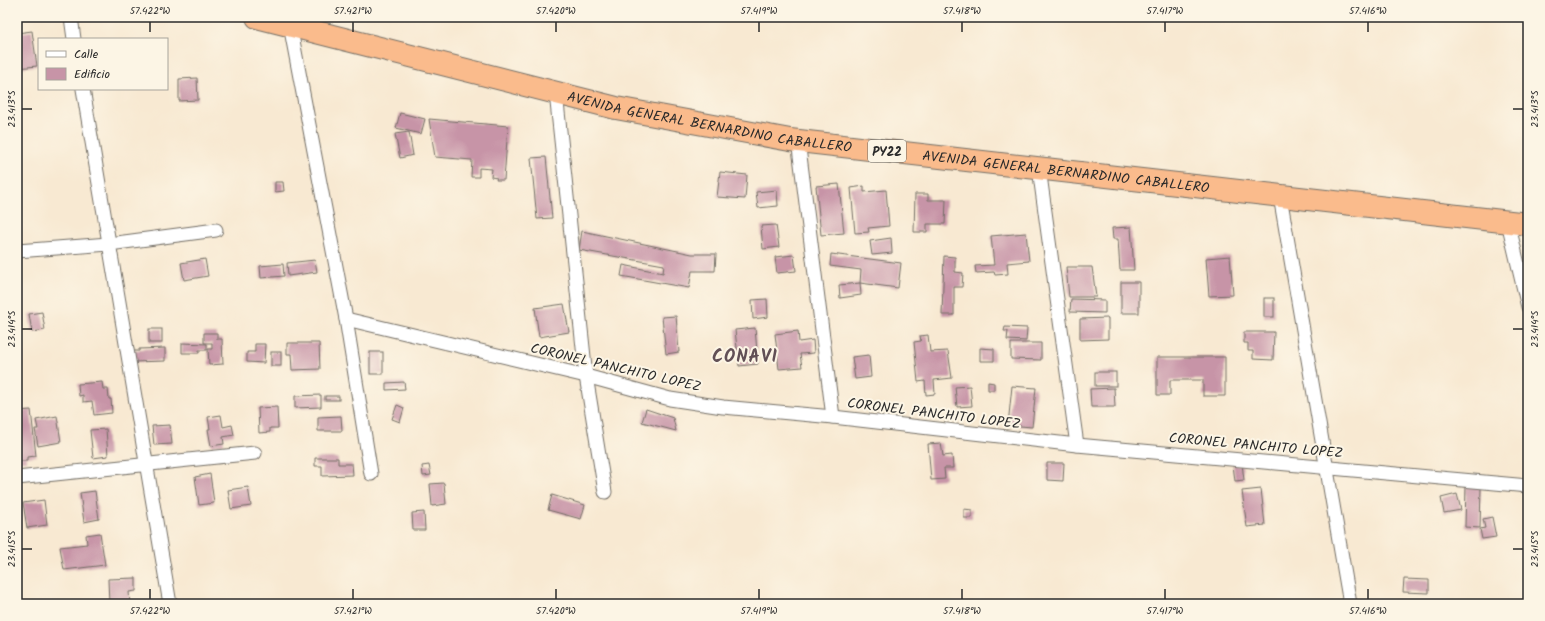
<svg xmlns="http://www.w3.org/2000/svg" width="1545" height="621" viewBox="0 0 1545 621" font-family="Kalam,sans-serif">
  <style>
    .building { fill: #c794a7 }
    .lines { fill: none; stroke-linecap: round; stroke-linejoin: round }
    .street-casing { stroke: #736e65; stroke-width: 15 }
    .highway-casing { stroke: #736e65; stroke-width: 24 }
    .street { stroke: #fff; stroke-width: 13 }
    .highway { stroke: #fabb8c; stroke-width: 22 }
    .ticks { fill: none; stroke: #2b2b2b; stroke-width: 1.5 }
    .labels { text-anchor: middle; stroke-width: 4; stroke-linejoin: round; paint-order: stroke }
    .shield { fill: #fcf5e5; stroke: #6a6863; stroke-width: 1 }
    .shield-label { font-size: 13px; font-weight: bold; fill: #2b2b2b }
    .street-label { font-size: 14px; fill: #2b2b2b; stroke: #fcf5e5 }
    .district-label { font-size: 18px; font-weight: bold; letter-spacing: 1px; fill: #625056; stroke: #fcf5e5 }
    .neatline { fill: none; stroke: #2b2b2b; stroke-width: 1.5 }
    .ticks-label { font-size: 10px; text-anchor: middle; fill: #2b2b2b }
  </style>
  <rect width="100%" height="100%" fill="#fcf5e5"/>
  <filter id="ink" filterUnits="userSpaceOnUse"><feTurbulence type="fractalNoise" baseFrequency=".025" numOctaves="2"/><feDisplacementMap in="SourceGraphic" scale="8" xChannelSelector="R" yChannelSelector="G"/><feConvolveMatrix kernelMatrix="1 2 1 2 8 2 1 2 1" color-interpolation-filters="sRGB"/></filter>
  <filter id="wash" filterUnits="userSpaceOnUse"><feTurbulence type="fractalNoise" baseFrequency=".012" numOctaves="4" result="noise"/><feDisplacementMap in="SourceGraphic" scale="16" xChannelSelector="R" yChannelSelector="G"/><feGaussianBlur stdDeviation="0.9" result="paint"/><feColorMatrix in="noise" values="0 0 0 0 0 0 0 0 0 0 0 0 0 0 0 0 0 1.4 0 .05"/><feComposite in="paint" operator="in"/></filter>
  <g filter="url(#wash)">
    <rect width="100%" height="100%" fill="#f8e9d2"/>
    <g id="blocks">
      <g class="building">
        <path d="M32 31 37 66 18 68 17 33Z"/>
        <path d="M197 78 198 100 179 101V79Z"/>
        <path d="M400 113 425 119 421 134 396 128Z"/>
        <path d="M429 119 508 126 504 180H496L497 178 491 177 492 169 479 168V177H471L472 160 435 157Z"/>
        <path d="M409 132 413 155 400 158 395 134Z"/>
        <path d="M546 157 552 218 537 219 531 158Z"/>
        <path d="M720 172 747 175 745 199 717 197Z"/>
        <path d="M275 182H283L284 191 275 192Z"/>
        <path d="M839 184 844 233 821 235 816 186Z"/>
        <path d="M864 186V192L886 190 889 226 868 228 869 232 855 233 851 188Z"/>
        <path d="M777 190 778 206 758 208 756 192Z"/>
        <path d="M915 194H928V200H946L945 224H927V232H914Z"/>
        <path d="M776 225 779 247 763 249 761 226Z"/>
        <path d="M1131 227 1134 270H1120L1118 239H1113L1112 228Z"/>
        <path d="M582 231 692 254H716L715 271H692L689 288 621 276 623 265 663 273 664 265 579 250Z"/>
        <path d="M1026 233 1029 261 1007 263 1008 274 995 275 994 272 976 273 975 266 994 265 991 236Z"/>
        <path d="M891 238 892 253 872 255 870 241Z"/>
        <path d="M831 254 901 263 898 288 860 283 861 270 830 266Z"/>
        <path d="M794 255 796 271 777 273 775 257Z"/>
        <path d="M944 256 955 257V272L963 273 962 287H954V315H942Z"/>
        <path d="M1230 256 1233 295 1209 296 1206 258Z"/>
        <path d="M205 259 208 276 184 280 181 263Z"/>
        <path d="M315 260 317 272 288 276 287 263Z"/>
        <path d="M283 264 284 276 261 278 260 266Z"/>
        <path d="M1066 267H1092L1096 297H1069Z"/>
        <rect x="1121" y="282" width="18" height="31"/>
        <path d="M860 283 861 295 840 298 839 285Z"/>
        <rect x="1264" y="298" width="10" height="19"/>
        <path d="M767 299 768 317 753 319 752 300Z"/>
        <path d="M1071 299 1105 300V313L1070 312Z"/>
        <path d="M564 304 569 332 539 337 535 308Z"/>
        <path d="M42 312 45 330 32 332 29 314Z"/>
        <path d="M676 316 679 352 666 354 662 317Z"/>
        <path d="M1108 318V339L1080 340V319Z"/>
        <path d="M1005 327 1027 328 1026 341 1007 340 1008 331H1004Z"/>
        <path d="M755 328 758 364 739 366 735 330Z"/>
        <rect x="149" y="329" width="13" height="14"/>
        <path d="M798 331 799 342 813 340 814 353 800 354 802 367 779 369 775 334Z"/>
        <path d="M1244 332H1274L1273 360 1253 359V351H1248V343H1244Z"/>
        <path d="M204 333H217V339H222L223 364 209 365 208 349H212V343H204Z"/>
        <path d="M928 335 930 352 948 351 952 378 934 380 935 394 926 395 925 381 918 382 914 342 921 341 920 336Z"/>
        <path d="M182 343 207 344V350H199V353H182Z"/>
        <path d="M287 343H319L320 369 292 370 291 354H287Z"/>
        <path d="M1011 343H1041V360L1011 359Z"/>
        <path d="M255 344H265L264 363 247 362V352H255Z"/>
        <path d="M165 348V361L133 362V351H139V349Z"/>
        <path d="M980 348 994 349V361H980Z"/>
        <rect x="271" y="352" width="10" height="14"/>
        <rect x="370" y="352" width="13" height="22"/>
        <path d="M869 355 871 377 855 379 852 357Z"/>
        <path d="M1157 357H1225V396H1203V380H1170V395H1157Z"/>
        <rect x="1095" y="372" width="21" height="14"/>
        <path d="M102 382 103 389H108L109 399H111L112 413 94 415 92 401 83 402V395L79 396 78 384Z"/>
        <path d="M404 382 405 389 386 390V383Z"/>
        <path d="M988 382 994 383V390H988Z"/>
        <path d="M970 386 972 406 957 407 955 387Z"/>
        <path d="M1012 386 1036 388 1032 427 1008 425Z"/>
        <path d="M1114 388 1115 407H1091L1090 389Z"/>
        <path d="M321 395V407L295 408V396Z"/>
        <rect x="325" y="396" width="14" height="4"/>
        <path d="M397 405 404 408 400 422 392 419Z"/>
        <path d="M277 407 278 428H270V432L259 433 258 408Z"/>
        <path d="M646 409 673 418 676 431 642 422Z"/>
        <path d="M31 410 36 456 27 457V461H17V411Z"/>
        <path d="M221 415 223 427 232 425 234 435 223 437 224 444 211 446 208 429H210L208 417Z"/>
        <path d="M57 416 61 442 38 446 35 429H38L36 420Z"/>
        <path d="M341 416 342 431H318V417Z"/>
        <path d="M170 425 172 444 154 445 152 426Z"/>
        <path d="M106 429 108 456 93 458 90 430Z"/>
        <path d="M941 443 943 456 952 455 953 468H944L945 479 931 480 928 444Z"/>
        <path d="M315 458H338V464H352L353 475 322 476V466H315Z"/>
        <path d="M1047 463H1064L1063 481 1047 480Z"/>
        <path d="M1242 464 1244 480 1235 481 1233 465Z"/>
        <path d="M429 465 431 475 423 476 422 466Z"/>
        <path d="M210 474 214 503 199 505 195 477Z"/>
        <path d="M444 483 446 504 432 506 430 484Z"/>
        <path d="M1466 486 1481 487 1480 528 1465 527Z"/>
        <path d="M248 487 251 506 231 509 228 490Z"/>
        <path d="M1261 489 1265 525 1247 527 1242 491Z"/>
        <path d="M95 491 99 519 84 522 80 493Z"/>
        <path d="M1457 494 1461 510 1444 513 1441 498Z"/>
        <path d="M552 495 585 505 581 519 548 510Z"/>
        <path d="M44 500 47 525 27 528 23 503Z"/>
        <path d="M964 509 972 510V518H964Z"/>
        <path d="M424 512 425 530H413L412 513Z"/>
        <path d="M1492 517 1496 537 1482 539 1480 529 1485 528 1483 519Z"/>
        <path d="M100 533 105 565 64 570 60 547 87 544 86 535Z"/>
        <path d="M136 578V591L129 592 130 604H109L108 579Z"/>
        <path d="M1404 579 1429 580V593L1403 592Z"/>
      </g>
    </g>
  </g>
  <g filter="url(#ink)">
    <use href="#blocks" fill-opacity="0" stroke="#736e65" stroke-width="1"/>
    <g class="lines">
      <defs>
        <g id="street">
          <path d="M71 17 74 39"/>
          <path d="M290 25 346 319 371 474"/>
          <path d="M83 89 170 604"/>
          <path d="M556 93 586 376 605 492"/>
          <path d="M798 140 833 417"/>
          <path d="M1039 168 1077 445"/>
          <path d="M1280 196 1350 604"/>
          <path d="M1508 222 1528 307"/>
          <path d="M17 251 109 244 216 230"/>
          <path d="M346 319 586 376 670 399 723 407 833 417 1077 445 1528 486"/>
          <path d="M17 478 255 453"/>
        </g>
        <g id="highway">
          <path id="s1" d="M257 17 616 108 790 140 1528 224"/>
        </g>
      </defs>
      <use href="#street" class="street-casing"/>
      <use href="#highway" class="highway-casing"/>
      <use href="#street" class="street"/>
      <use href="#highway" class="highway"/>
    </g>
  </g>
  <path class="ticks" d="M150 22V32M353 22V32M556 22V32M759 22V32M962 22V32M1165 22V32M1368 22V32M22 109H32M1513 109H1523M22 329H32M1513 329H1523M22 549H32M1513 549H1523M150 589V599M353 589V599M556 589V599M759 589V599M962 589V599M1165 589V599M1368 589V599"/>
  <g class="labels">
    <rect class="shield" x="868" y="140" width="38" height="22" rx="3"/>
    <g class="shield-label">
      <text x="887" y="156">PY22</text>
    </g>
    <g class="street-label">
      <text dy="5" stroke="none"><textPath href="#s1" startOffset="465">AVENIDA GENERAL BERNARDINO CABALLERO</textPath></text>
      <text dy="5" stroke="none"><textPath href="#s1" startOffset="825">AVENIDA GENERAL BERNARDINO CABALLERO</textPath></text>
      <text transform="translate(616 367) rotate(13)" y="5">CORONEL PANCHITO LOPEZ</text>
      <text transform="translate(934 413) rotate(7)" y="5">CORONEL PANCHITO LOPEZ</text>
      <text transform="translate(1256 445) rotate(5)" y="5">CORONEL PANCHITO LOPEZ</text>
    </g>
    <g class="district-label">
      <text x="745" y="362">CONAVI</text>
    </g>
  </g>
  <rect width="1545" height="621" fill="none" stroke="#fcf5e5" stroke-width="44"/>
  <rect x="38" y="38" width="130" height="52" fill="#fcf5e5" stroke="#a8a49b"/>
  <rect x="46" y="51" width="20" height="6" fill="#ffffff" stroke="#a8a49b"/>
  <text x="74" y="58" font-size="12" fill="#2b2b2b">Calle</text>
  <rect x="46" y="68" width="20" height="12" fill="#c794a7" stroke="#a8a49b"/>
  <text x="74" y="78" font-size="12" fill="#2b2b2b">Edificio</text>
  <rect x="22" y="22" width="1501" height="577" class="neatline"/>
  <g class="ticks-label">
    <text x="150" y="14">57.422°W</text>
    <text x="353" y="14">57.421°W</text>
    <text x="556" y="14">57.420°W</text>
    <text x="759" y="14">57.419°W</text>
    <text x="962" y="14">57.418°W</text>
    <text x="1165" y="14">57.417°W</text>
    <text x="1368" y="14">57.416°W</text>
    <text transform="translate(11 109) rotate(-90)" y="4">23.413°S</text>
    <text transform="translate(1534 109) rotate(-90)" y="4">23.413°S</text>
    <text transform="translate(11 329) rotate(-90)" y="4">23.414°S</text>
    <text transform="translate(1534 329) rotate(-90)" y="4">23.414°S</text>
    <text transform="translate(11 549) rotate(-90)" y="4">23.415°S</text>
    <text transform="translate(1534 549) rotate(-90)" y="4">23.415°S</text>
    <text x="150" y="614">57.422°W</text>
    <text x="353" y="614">57.421°W</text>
    <text x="556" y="614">57.420°W</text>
    <text x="759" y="614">57.419°W</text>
    <text x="962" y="614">57.418°W</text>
    <text x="1165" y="614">57.417°W</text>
    <text x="1368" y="614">57.416°W</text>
  </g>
</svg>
